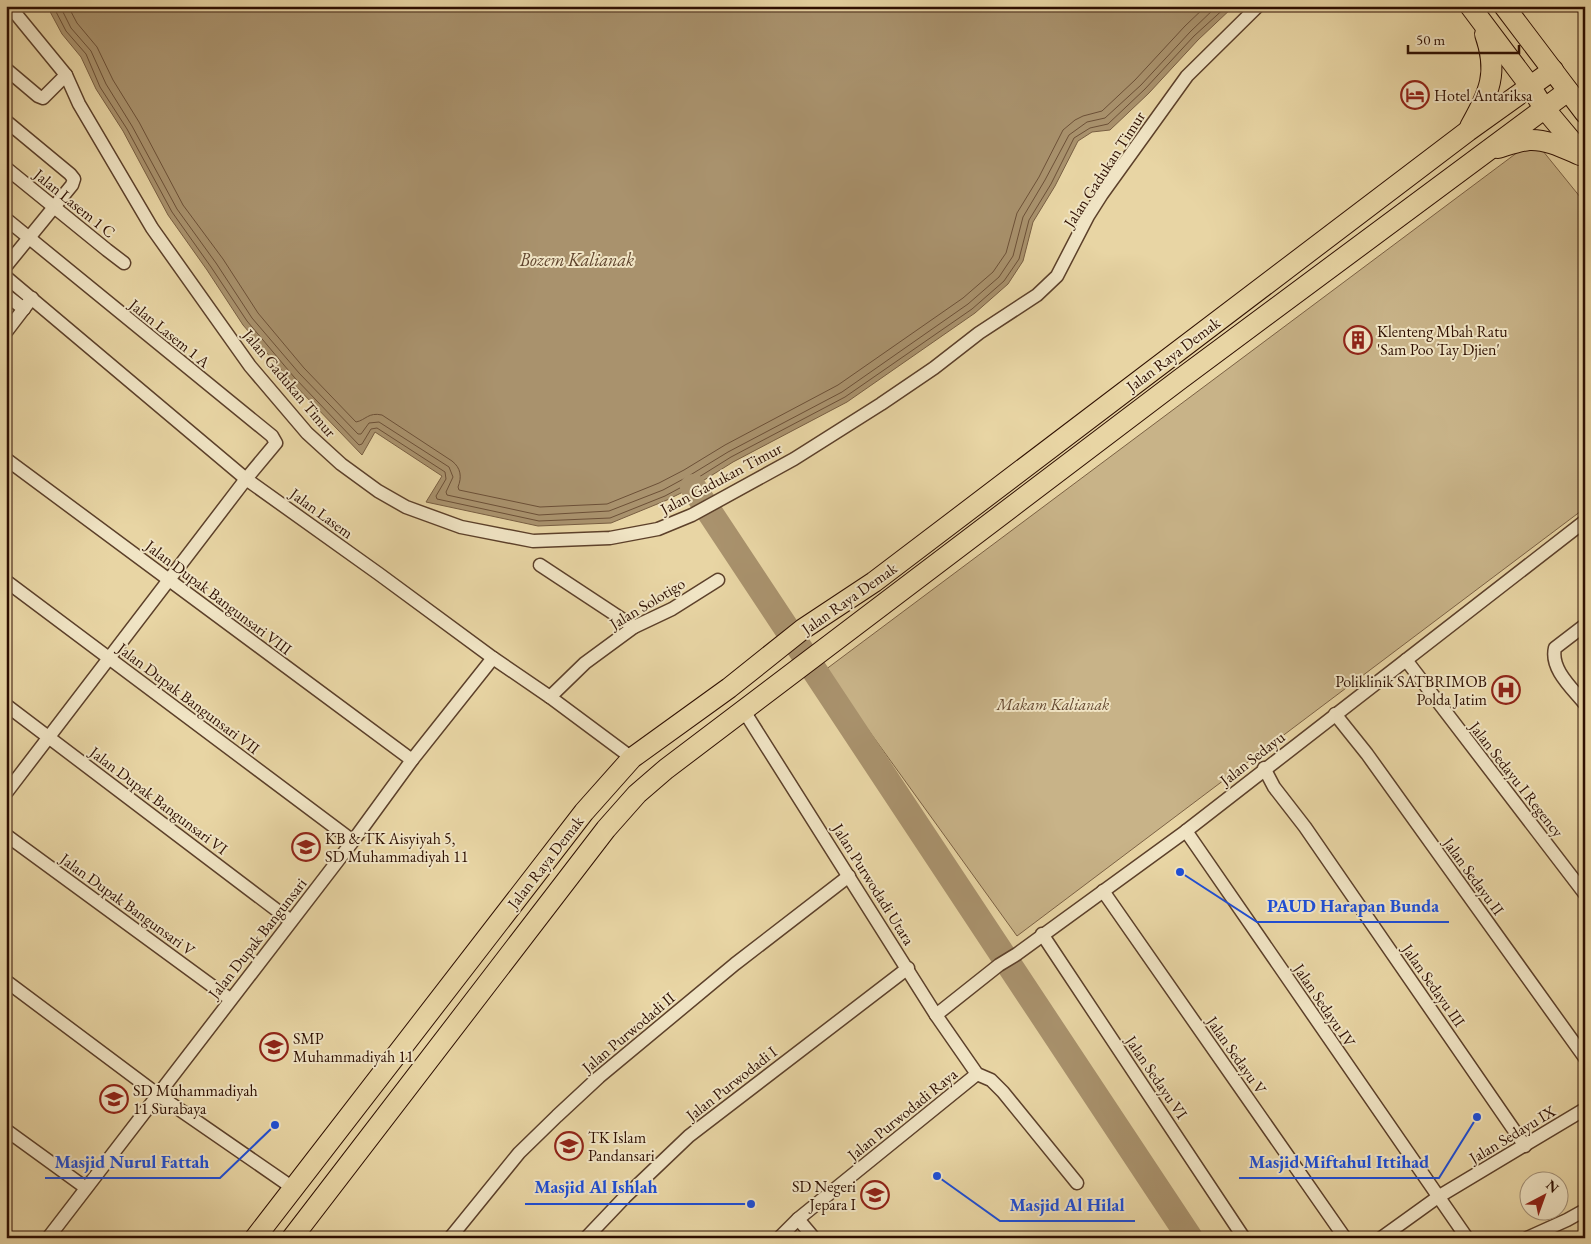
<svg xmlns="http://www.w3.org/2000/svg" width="1591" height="1244" viewBox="0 0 1591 1244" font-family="'EB Garamond',serif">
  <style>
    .green { fill: #c8b388; stroke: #7b6144 }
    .water { fill: #a9926d; stroke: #785e42 }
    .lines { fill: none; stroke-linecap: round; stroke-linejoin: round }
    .shore { stroke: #6c5037; stroke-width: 1 }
    .river { stroke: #a9926d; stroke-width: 26 }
    .minor-casing { stroke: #5c402a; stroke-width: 15 }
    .trunk-casing { stroke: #2e0f01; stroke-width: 22 }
    .minor { stroke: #f0e4c4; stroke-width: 12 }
    .trunk { stroke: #e8d5a4; stroke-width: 20 }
    .labels { text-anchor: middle; stroke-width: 4; stroke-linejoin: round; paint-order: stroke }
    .poi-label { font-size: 16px; fill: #2e0f01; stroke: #f0e4c4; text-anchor: start }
    .street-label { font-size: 16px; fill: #2e0f01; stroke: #f0e4c4 }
    .park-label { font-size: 16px; font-style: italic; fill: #644830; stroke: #f0e4c4 }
    .water-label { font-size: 18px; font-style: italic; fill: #5f432c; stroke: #f0e4c4 }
    .leader { fill: none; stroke: #1d4ed8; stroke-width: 2 }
    .callout-dot { fill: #1d4ed8; stroke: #f0e4c4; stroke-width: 2 }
    .callout-label { font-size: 18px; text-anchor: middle; font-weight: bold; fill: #1d4ed8; stroke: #f0e4c4; stroke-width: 4; stroke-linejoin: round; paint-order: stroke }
  </style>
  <rect width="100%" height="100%" fill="#e8d5a4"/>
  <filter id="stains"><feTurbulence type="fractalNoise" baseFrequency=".004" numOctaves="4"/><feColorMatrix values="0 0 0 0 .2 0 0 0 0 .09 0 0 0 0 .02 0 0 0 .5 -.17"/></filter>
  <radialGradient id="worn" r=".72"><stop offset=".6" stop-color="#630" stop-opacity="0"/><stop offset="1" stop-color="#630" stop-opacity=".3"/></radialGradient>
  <path class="green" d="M1534 140 1585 203V508L1017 936 825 670Z"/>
  <path class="water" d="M47 6H1234L1198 40 1149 93 1110 130 1092 132 1078 141 1055 186 1033 222 1023 261 1008 284 975 313 847 402 733 462 693 487 667 500 611 523 538 526 426 502 442 476 375 432 362 455 290 380 243 325 207 270 168 215 123 131 96 89 81 57 62 34Z"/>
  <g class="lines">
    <g class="shore">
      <path d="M53 6 66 31 86 54 100 87 127 129 172 212 211 267 247 321 294 377 359 445 362 444 371 429 377 428 445 472 446 479 436 496 437 499 539 521 610 518 665 496 691 482 731 457 845 397 972 309 1004 281 1019 259 1029 220 1051 184 1074 138 1090 128 1108 124 1145 89 1194 36 1227 6"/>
      <path d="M60 6 71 28 91 51 106 84 132 126 177 209 216 263 252 318 299 373 358 434H361L369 423 379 422 449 467 453 477 446 492 447 495 539 515 609 511 663 490 687 477 728 452 842 392 968 304 999 277 1013 256 1023 217 1045 180 1069 135 1087 122 1105 118 1141 85 1190 32 1217 6"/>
      <path d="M68 6 77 23 97 47 113 80 139 122 183 205 223 259 258 313 304 368 356 422C366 420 368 412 382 415L452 461C461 468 462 477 458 487L459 490 540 507 607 504 659 483 684 470 725 445 838 385 963 298 993 272 1006 253 1017 213 1039 177 1063 130 1075 120 1083 116 1102 111 1135 80 1185 26 1206 6"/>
    </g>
    <path class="river" d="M693 487 1190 1238"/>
    <defs>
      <g id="minor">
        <path d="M16 14 66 75 79 104 152 228 250 366 307 433 341 464 378 491 406 507 461 527 533 541 610 538 658 529 692 515 794 459 881 404 934 368 979 333 1037 295 1057 276 1088 216 1102 194 1187 76 1258 6"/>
        <path d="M6 69 38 96 43 98 66 75"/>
        <path d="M6 121 70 174 74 179 72 185 6 266"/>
        <path d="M6 168 107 250 124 263"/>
        <path d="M6 219 272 436 276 443 246 479 6 793"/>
        <path d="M6 277 246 479 379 574 493 658 550 697 632 758"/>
        <path d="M6 295 24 309"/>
        <path d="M6 332 32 298"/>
        <path d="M6 459 412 760"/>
        <path d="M540 565 634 627"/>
        <path d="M6 581 353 841"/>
        <path d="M1585 625 1555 648C1550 669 1572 688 1585 704"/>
        <path d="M1406 660 1585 894"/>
        <path d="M550 697 585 663 634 627 672 609 718 580"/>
        <path d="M6 705 291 921"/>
        <path d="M744 711 936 1015 977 1074 991 1080 1003 1092 1077 1183"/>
        <path d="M1335 714 1367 754 1585 1058"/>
        <path d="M1264 768 1274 787 1305 827 1525 1146"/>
        <path d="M1186 831 1467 1238"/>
        <path d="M6 835 230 999"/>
        <path d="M1103 891 1345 1238"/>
        <path d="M1042 934 1244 1238"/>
        <path d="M6 981 157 1094 293 1188"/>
        <path d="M936 1015 999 965 1017 954 1186 831 1585 521"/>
        <path d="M6 1130 86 1188"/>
        <path d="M798 1219 814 1238"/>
        <path d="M48 1238 353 841 412 760 493 658"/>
        <path d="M450 1238 519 1153 557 1116 599 1077 735 964 849 876"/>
        <path d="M586 1238 625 1197 689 1136 908 968"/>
        <path d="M779 1238 798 1219 977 1074"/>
        <path d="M1381 1238 1438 1197 1585 1109"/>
        <path d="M1527 1238 1567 1220 1585 1210"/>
      </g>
      <g id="trunk">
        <path d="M1470 6 1530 86 1544 108 1585 157"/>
        <path d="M1504 6 1585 113"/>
        <path d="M1470 127C1489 92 1499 74 1485 34"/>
        <path d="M1498 148C1508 145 1519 141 1529 140 1547 139 1564 148 1580 155"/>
        <path d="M255 1238 584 812 632 758 729 688 803 629 874 582 1468 131 1553 70"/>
        <path d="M292 1238 606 829 637 794 666 769 1179 380 1568 91"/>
      </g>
    </defs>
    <use href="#minor" class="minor-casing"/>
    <use href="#trunk" class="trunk-casing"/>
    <use href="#minor" class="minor"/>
    <use href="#trunk" class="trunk"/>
  </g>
  <defs>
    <symbol id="hotel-ring" viewBox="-11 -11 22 22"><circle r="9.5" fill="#f0e4c4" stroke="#8f2418" stroke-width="1.5"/><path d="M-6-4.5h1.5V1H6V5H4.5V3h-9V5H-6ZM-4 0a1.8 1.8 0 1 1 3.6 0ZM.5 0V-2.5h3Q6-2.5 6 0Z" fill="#8f2418"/></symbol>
    <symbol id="building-ring" viewBox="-11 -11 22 22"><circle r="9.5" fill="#f0e4c4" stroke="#8f2418" stroke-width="1.5"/><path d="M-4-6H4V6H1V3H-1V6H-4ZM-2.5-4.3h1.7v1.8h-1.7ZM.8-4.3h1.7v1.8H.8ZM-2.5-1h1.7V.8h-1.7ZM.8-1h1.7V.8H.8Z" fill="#8f2418"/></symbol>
    <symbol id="hospital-ring" viewBox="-11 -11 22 22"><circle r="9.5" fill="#f0e4c4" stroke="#8f2418" stroke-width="1.5"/><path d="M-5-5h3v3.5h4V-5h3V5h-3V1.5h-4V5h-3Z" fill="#8f2418"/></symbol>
    <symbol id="school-ring" viewBox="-11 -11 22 22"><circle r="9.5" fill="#f0e4c4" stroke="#8f2418" stroke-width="1.5"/><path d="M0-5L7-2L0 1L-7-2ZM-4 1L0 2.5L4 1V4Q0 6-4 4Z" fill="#8f2418"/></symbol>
  </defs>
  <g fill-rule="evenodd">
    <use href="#hotel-ring" x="1399" y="79" width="32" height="32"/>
    <use href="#building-ring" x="1342" y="324" width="32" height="32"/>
    <use href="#hospital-ring" x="1490" y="674" width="32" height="32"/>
    <use href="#school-ring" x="290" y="831" width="32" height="32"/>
    <use href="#school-ring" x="258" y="1031" width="32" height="32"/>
    <use href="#school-ring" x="98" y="1083" width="32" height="32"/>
    <use href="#school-ring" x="553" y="1130" width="32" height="32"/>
    <use href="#school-ring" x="859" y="1179" width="32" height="32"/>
  </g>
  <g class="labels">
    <g class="poi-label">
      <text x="1434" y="101">Hotel Antariksa</text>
      <text x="1377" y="337">Klenteng Mbah Ratu<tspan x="1377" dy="18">'Sam Poo Tay Djien'</tspan></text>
      <text x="1487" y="687" text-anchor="end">Poliklinik SATBRIMOB<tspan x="1487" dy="18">Polda Jatim</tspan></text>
      <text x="325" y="844">KB &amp; TK Aisyiyah 5,<tspan x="325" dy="18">SD Muhammadiyah 11</tspan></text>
      <text x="293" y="1044">SMP<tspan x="293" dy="18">Muhammadiyah 11</tspan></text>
      <text x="133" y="1096">SD Muhammadiyah<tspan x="133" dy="18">11 Surabaya</tspan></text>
      <text x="588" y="1143">TK Islam<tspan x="588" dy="18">Pandansari</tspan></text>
      <text x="856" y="1192" text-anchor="end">SD Negeri<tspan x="856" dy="18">Jepara I</tspan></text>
    </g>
    <g class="street-label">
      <text transform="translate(1104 169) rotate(-57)" y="6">Jalan Gadukan Timur</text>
      <text transform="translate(75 203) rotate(39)" y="6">Jalan Lasem 1 C</text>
      <text transform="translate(170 333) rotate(39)" y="6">Jalan Lasem 1 A</text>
      <text transform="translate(1173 354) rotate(-37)" y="6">Jalan Raya Demak</text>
      <text transform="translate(290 383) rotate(50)" y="6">Jalan Gadukan Timur</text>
      <text transform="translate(721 478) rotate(-28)" y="6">Jalan Gadukan Timur</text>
      <text transform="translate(322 513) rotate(36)" y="6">Jalan Lasem</text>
      <text transform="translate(219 597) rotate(37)" y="6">Jalan Dupak Bangunsari VIII</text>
      <text transform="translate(849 598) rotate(-35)" y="6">Jalan Raya Demak</text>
      <text transform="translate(647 603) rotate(-31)" y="6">Jalan Solotigo</text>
      <text transform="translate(189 698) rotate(37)" y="6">Jalan Dupak Bangunsari VII</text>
      <text transform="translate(1252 758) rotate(-38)" y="6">Jalan Sedayu</text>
      <text transform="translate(1517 779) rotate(52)" y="6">Jalan Sedayu I Regency</text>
      <text transform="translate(159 800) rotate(37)" y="6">Jalan Dupak Bangunsari VI</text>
      <text transform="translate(545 862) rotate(-52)" y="6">Jalan Raya Demak</text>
      <text transform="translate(1474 876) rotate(54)" y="6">Jalan Sedayu II</text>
      <text transform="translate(874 884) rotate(58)" y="6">Jalan Purwodadi Utara</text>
      <text transform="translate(128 904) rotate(36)" y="6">Jalan Dupak Bangunsari V</text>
      <text transform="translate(257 938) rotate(-52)" y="6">Jalan Dupak Bangunsari</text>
      <text transform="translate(1434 985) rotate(55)" y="6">Jalan Sedayu III</text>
      <text transform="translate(1325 1005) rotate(56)" y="6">Jalan Sedayu IV</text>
      <text transform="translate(628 1032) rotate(-40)" y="6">Jalan Purwodadi II</text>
      <text transform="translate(1237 1055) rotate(55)" y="6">Jalan Sedayu V</text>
      <text transform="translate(1157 1077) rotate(56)" y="6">Jalan Sedayu VI</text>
      <text transform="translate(731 1083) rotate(-38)" y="6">Jalan Purwodadi I</text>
      <text transform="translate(902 1114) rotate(-39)" y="6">Jalan Purwodadi Raya</text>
      <text transform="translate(1512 1134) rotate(-31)" y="6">Jalan Sedayu IX</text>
    </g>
    <g class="park-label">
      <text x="1053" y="710">Makam Kalianak</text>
    </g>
    <g class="water-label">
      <text x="577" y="266">Bozem Kalianak</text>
    </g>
  </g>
  <path class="leader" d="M1180 872L1257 922H1449M1477 1117L1439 1178H1239M275 1125L220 1178H45M751 1204L668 1204H525M937 1176L1000 1221H1135"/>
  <g class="callout-dot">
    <circle cx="1180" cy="872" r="5"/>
    <circle cx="1477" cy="1117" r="5"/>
    <circle cx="275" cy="1125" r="5"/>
    <circle cx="751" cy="1204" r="5"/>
    <circle cx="937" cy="1176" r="5"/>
  </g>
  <g class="callout-label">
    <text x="1353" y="912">PAUD Harapan Bunda</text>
    <text x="1339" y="1168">Masjid Miftahul Ittihad</text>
    <text x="132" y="1168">Masjid Nurul Fattah</text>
    <text x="596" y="1193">Masjid Al Ishlah</text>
    <text x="1067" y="1211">Masjid Al Hilal</text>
  </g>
  <rect width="1591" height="1244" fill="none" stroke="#e8d5a4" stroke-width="25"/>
  <rect x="8" y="8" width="1576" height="1229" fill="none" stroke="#2e0f01" stroke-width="2.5"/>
  <rect x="12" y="12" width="1566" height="1219" fill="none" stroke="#2e0f01"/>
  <g transform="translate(1544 1196) rotate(41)"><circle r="24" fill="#f0e4c4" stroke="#a28f76"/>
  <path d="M0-4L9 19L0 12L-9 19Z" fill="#8f2418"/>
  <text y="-8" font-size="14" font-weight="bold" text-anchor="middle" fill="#2e0f01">N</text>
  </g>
  <path d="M1408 45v8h111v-8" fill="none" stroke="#2e0f01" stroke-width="2.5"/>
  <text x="1416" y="45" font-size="15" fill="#2e0f01" stroke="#f0e4c4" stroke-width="4" paint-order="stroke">50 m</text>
  <rect width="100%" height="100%" filter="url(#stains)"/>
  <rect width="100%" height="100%" fill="url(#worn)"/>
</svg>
